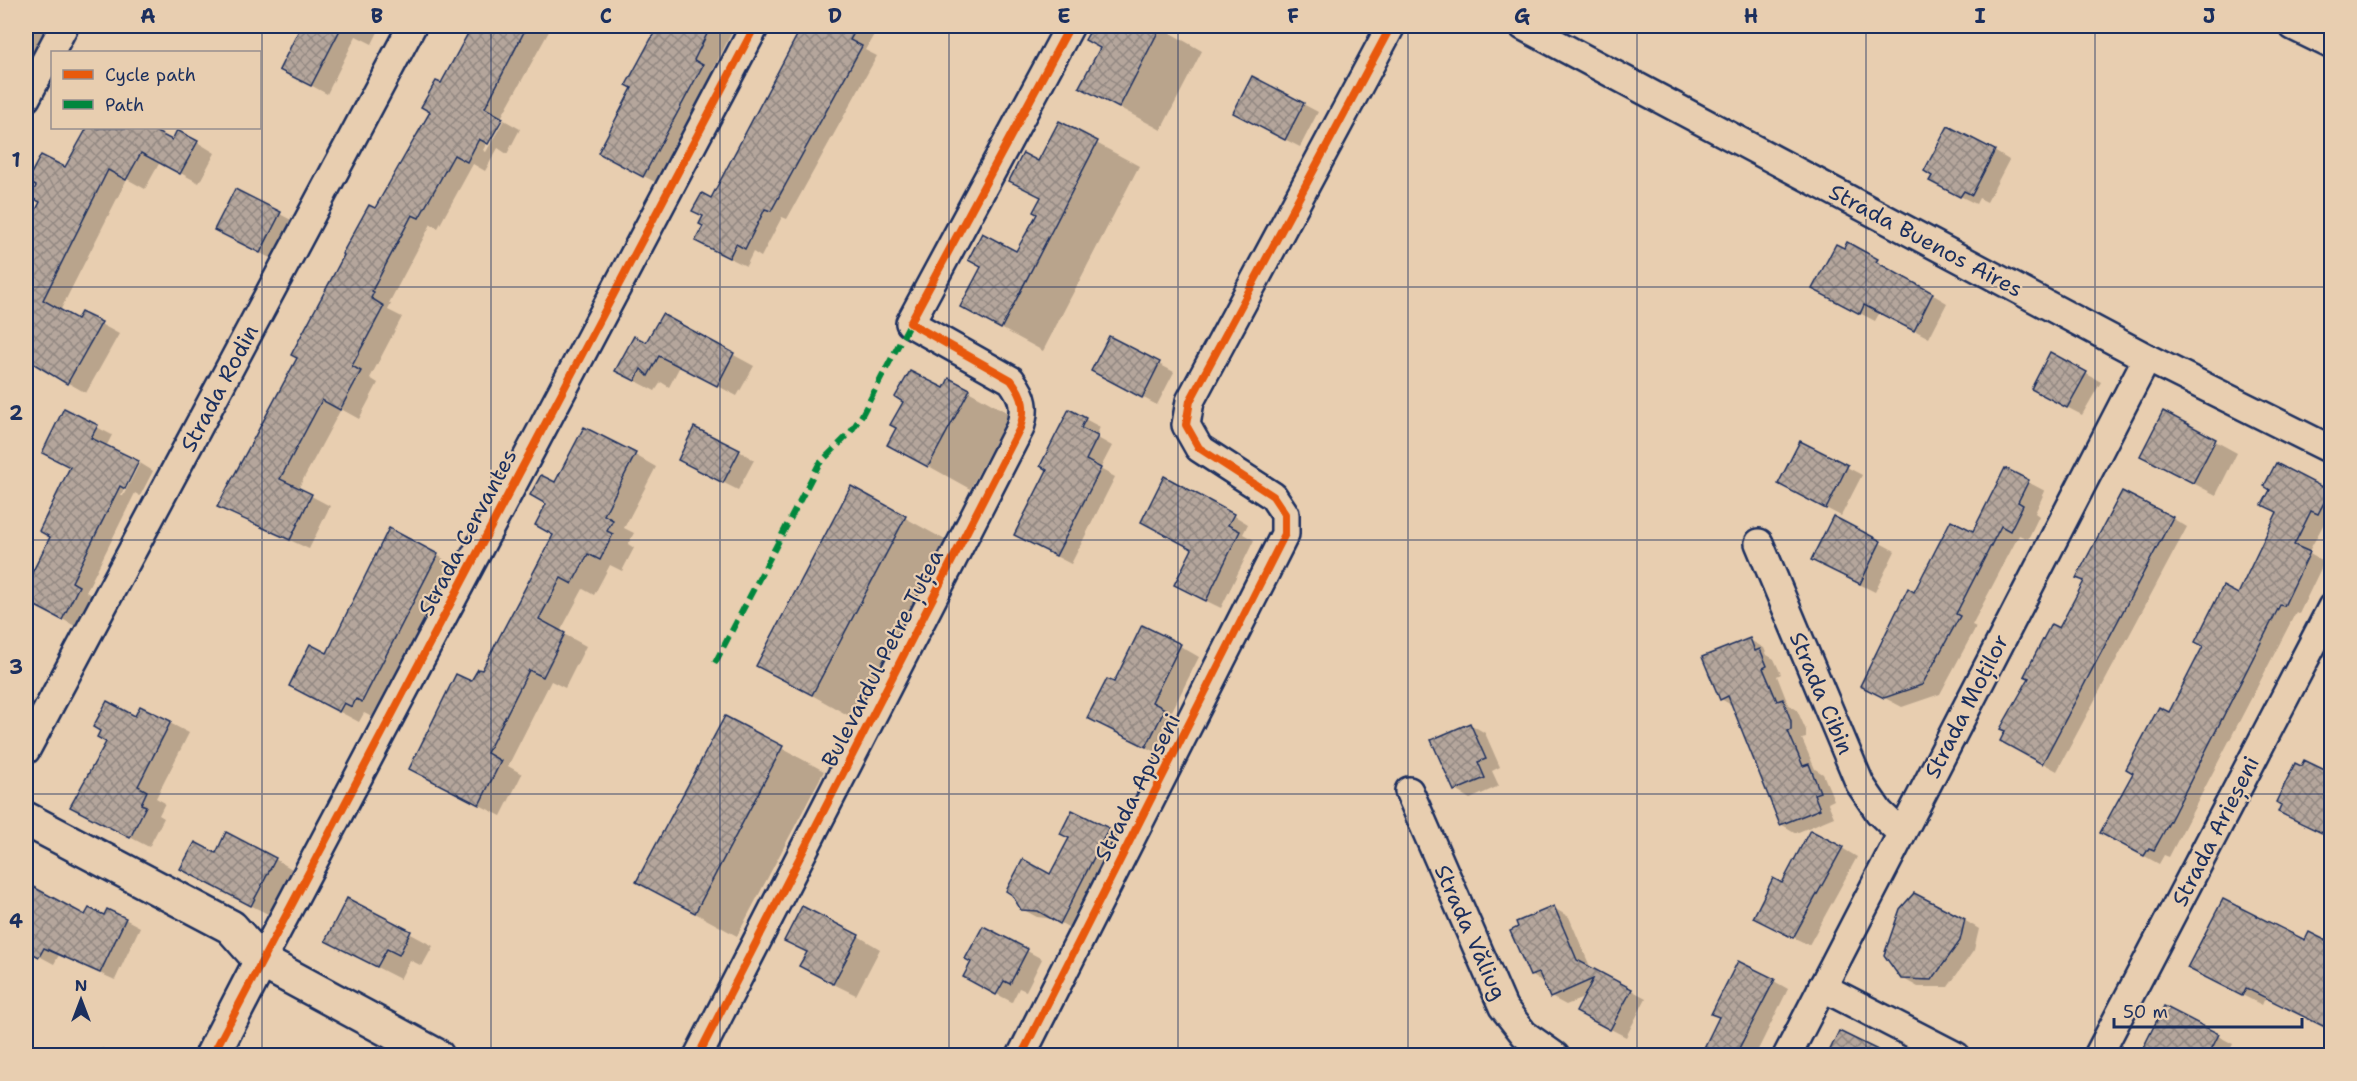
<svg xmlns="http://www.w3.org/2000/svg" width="2357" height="1081" viewBox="0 0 2357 1081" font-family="'Shantell Sans',sans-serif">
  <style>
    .shadow { fill: #0003 }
    .building { fill: url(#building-cross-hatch); stroke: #1b2f5e; stroke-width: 1.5 }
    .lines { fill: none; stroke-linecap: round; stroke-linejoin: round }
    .minor-casing { stroke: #1b2f5e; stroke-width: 32 }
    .tertiary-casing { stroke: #1b2f5e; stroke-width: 38 }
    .minor { stroke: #e8ceb0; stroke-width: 27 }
    .tertiary { stroke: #e8ceb0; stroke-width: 33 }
    .quiet { stroke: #00873e; stroke-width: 6; stroke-dasharray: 12 6; stroke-linecap: butt }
    .cycleway-casing { stroke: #e8ceb0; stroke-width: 11 }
    .cycleway { stroke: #e8590c; stroke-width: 8 }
    .grid { fill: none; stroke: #1b2f5e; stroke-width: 1.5; stroke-opacity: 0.55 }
    .labels { text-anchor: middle; stroke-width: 4.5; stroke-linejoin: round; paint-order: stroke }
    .street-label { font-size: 22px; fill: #1b2f5e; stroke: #e8ceb0 }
    .neatline { fill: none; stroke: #1b2f5e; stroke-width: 2 }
    .grid-label { font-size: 20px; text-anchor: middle; font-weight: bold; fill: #1b2f5e }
  </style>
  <defs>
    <pattern id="building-cross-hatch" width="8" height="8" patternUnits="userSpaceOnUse" patternTransform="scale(1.5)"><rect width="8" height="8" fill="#b5a69c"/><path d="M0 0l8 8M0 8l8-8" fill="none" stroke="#928882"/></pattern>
  </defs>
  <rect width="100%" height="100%" fill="#e8ceb0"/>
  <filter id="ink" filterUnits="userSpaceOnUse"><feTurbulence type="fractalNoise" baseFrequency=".0167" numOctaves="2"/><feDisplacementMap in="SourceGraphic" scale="12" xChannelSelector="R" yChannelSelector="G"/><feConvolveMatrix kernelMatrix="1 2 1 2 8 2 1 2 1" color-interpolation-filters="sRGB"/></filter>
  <g filter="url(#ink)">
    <g class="shadow">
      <path d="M26 26H51L47 32 44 30 26 66Z"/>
      <path d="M172 26H182L180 29Z"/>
      <path d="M303 26H381L372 44 356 36 327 94 281 69Z"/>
      <path d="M473 26H552L483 150 486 152 504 120 520 129 507 154 498 148 485 171 473 164 438 228 431 224 389 303 391 304 388 310 402 317 370 378 378 383 359 419 341 409 298 489 330 506 309 549 219 507 376 210 432 112 441 85Z"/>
      <path d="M660 26 734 28 712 72 720 77 663 186 618 163 634 88 628 85Z"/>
      <path d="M805 26H879L865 50 877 56 787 219 782 217 761 257 753 252 746 266 713 250 705 226 712 200Z"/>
      <path d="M1094 26H1121L1132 31 1134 26H1158L1202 51 1161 130 1081 87 1101 48 1087 40Z"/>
      <path d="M1303 104 1318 112 1300 147 1249 121Z"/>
      <path d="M1059 123 1139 166 1043 351 962 307 1017 253 1039 213 1042 198 1011 180 1039 163Z"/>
      <path d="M89 128H146L172 142H197L215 153 199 183 160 162 145 189 127 179 60 311 78 321 82 314 119 334 86 393 26 359V231Z"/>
      <path d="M1994 151 2009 160 1987 202 1979 198 1976 204 1946 189Z"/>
      <path d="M236 191 295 222 276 261 231 238Z"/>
      <path d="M1847 244 1947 303 1929 338 1880 312 1875 321 1829 297Z"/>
      <path d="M662 316 754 366 737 396 680 366 669 387 661 382 655 391 617 371 647 344Z"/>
      <path d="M1110 338 1174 372 1157 405 1107 379Z"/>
      <path d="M2051 354 2101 382 2082 415 2047 397Z"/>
      <path d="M950 381 1010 414 970 489 889 444 897 428 945 391Z"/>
      <path d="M64 410 112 435 106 447 137 462 121 495 123 496 140 463 153 471 140 496 135 493 86 592 93 596 77 627 26 600V588L52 537 72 468 44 453Z"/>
      <path d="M1070 411 1100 427 1096 437 1112 446 1100 469 1115 477 1071 564 1030 543 1049 470Z"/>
      <path d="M2164 413 2237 453 2216 495 2164 468Z"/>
      <path d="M1801 443 1862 475 1841 516 1795 492Z"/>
      <path d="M739 451 754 460 738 490 694 468Z"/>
      <path d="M635 455 656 467 624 528 634 533 628 544 634 548 622 571 610 565 594 595 583 589 560 632 586 646 565 688 551 681 508 766 522 774 501 816 432 781 472 683 482 672 555 535V484Z"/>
      <path d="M2276 465 2332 493V520L2327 518 2308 553 2324 562 2299 614 2296 612 2169 857 2164 855 2159 864 2117 841 2169 714 2239 596 2279 512 2272 489Z"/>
      <path d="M2005 470 2045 491 2035 513 2039 516 2028 539 2019 535 1972 625 1976 627 1940 694 1902 707 1862 686 1915 594 1974 533Z"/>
      <path d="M851 488 947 541 853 718 758 665Z"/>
      <path d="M1233 515 1248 524 1243 534 1254 540 1221 608 1190 593Z"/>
      <path d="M1833 518 1895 551 1875 592 1827 568Z"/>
      <path d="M2172 518 2187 527 2057 771 2002 741Z"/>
      <path d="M437 555 457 567 383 712 376 709 372 717 364 713 359 722 291 686Z"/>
      <path d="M1750 640 1764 648 1767 655 1774 659 1781 674 1777 676 1788 704 1797 710 1806 730V738L1802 739 1815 769 1823 774 1834 800 1828 803 1834 817 1796 833 1781 824 1733 706 1721 699Z"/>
      <path d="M1180 646 1199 657 1171 713 1184 721 1165 757 1108 728 1114 684Z"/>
      <path d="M2332 696V711L2325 708Z"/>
      <path d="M26 700 33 704 26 718Z"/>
      <path d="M141 708 189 733 156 798 165 803 159 815 164 818 149 847 91 817Z"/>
      <path d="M725 718 824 771 737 936 638 882Z"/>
      <path d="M1470 724 1485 733 1500 767 1492 771 1499 786 1470 799 1455 790Z"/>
      <path d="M2304 762 2332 775V837L2295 820 2301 768Z"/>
      <path d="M1108 829 1123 838 1075 931 1054 919 1037 917 1022 909 1051 876Z"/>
      <path d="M1842 848 1857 857 1809 945 1770 926 1783 885Z"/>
      <path d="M275 859 297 872 274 917 204 882Z"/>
      <path d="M26 884 86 917 125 919 140 927 115 980 59 955 54 964 26 949Z"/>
      <path d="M348 900 433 946 422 966 410 960 400 979 349 953Z"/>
      <path d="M1554 908 1569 917 1591 969 1646 998 1626 1037 1593 1020 1586 997 1566 1005 1551 997 1546 984 1531 975Z"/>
      <path d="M1964 920 1979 929 1974 950 1948 987H1918L1902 978Z"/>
      <path d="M984 928 1042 959 1026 991 1019 988 1012 1002 979 985 973 962Z"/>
      <path d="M2309 934 2332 945V1030L2265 998 2262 1005 2208 978 2305 942Z"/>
      <path d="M858 936 880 949 856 995 823 979 808 953 786 940Z"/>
      <path d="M1774 981 1788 989 1755 1056H1702Z"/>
      <path d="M2218 1036 2233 1044 2227 1056H2140Z"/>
      <path d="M102 1048 117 1056H98Z"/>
    </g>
    <g class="building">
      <path d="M301 26H342L311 86 279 70Z"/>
      <path d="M472 26H527L485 108 503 118 488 144 479 139 467 162 454 155 419 218 412 215 372 291 374 292 371 298 384 306 352 366 361 371 340 410 322 400 280 479 312 494 290 540 217 507 297 358 291 355 344 255 342 254 369 205 375 208 404 157 430 112 421 107 436 81 441 83Z"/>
      <path d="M658 26H711L694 60 703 65 643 177 598 153 632 88 626 85Z"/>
      <path d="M802 26H858L850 40 862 46 771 211 765 209 745 249 736 244 729 258 695 241 703 226 699 224 703 216 692 211 702 193 711 198Z"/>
      <path d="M1093 26H1161L1119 108 1079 87 1100 48 1085 40Z"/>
      <path d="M1252 76 1304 103 1285 140 1233 113Z"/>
      <path d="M1059 121 1098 141 1001 329 960 307 981 267 968 260 982 233 1016 251 1037 214 1033 212 1041 197 1009 181 1023 153 1038 161Z"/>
      <path d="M1948 126 1995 150 1972 195 1964 191 1960 197 1929 181 1932 176 1924 171Z"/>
      <path d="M87 128H149L172 140 177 130 198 141 180 174 141 153 126 180 108 170 43 300 77 319 81 312 102 322 67 384 26 359V229L40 202 30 197 36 186 27 181 41 155 65 167Z"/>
      <path d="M235 189 281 212 260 253 214 230Z"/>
      <path d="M1847 242 1878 259 1876 262 1933 293 1914 331 1864 305 1860 314 1812 289 1836 244 1844 248Z"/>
      <path d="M662 314 734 353 717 386 659 356 648 376 641 369 635 381 615 371 634 336 646 342Z"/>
      <path d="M1109 336 1160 362 1142 398 1091 371Z"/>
      <path d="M2050 352 2087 372 2067 408 2031 389Z"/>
      <path d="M910 371 944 388 949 378 970 389 928 467 887 445 896 428 890 425 903 402 895 397Z"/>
      <path d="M64 408 98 425 91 438 139 461 125 489 120 486 72 582 79 586 62 620 26 601V585L50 537 39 531 70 467 42 453Z"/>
      <path d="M1069 409 1086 418 1081 428 1098 436 1086 460 1101 468 1056 556 1014 535 1047 470 1040 466Z"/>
      <path d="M2163 411 2216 439 2193 483 2140 456Z"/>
      <path d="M584 427 636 453 604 515 613 520 607 531 613 534 600 560 588 554 572 584 561 578 539 619 565 633 543 677 529 670 487 753 501 761 479 805 409 769 456 674 471 681 478 669 482 670 553 535 535 525 546 504 530 495 541 475 555 482Z"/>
      <path d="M694 427 740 450 723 483 678 460Z"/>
      <path d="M1800 441 1848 465 1826 509 1778 484Z"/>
      <path d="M2276 463 2330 491 2318 514 2311 511 2294 545 2310 552 2284 606 2280 605 2171 819 2154 850 2149 848 2144 856 2100 833 2133 773 2126 769 2159 707 2169 712 2203 646 2195 642 2223 586 2238 594 2277 512 2262 505 2270 490 2264 486Z"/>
      <path d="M2005 468 2029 480 2018 502 2023 505 2010 531 2001 526 1956 614 1960 616 1922 685 1884 698 1860 686 1908 588 1914 592 1951 520 1973 531Z"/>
      <path d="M1164 476 1234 514 1228 525 1240 531 1206 601 1174 585 1192 549 1141 522Z"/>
      <path d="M851 486 906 516 812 695 756 666Z"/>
      <path d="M2122 491 2173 517 2042 764 2000 741 2005 731 2000 729 2029 678 2024 676 2051 624 2059 628 2084 581 2076 578Z"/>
      <path d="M1833 516 1881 541 1860 584 1811 560Z"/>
      <path d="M389 528 438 554 362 702 356 699 352 707 344 703 339 712 289 686 310 644 327 653Z"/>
      <path d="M1142 625 1181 644 1152 702 1165 709 1146 747 1087 718 1107 679 1114 682Z"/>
      <path d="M1750 638 1755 651 1760 649 1767 666 1763 668 1777 701 1783 699 1791 721V730L1788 731 1803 766 1809 764 1820 792 1814 794 1820 809 1780 825 1728 696 1720 700 1702 657Z"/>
      <path d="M107 701 135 716 140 706 171 721 138 786 147 791 141 804 146 806 130 838 70 807 106 742 97 737 100 731 93 727Z"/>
      <path d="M725 716 783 746 695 913 636 882Z"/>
      <path d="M1470 723 1486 759 1478 762 1485 778 1454 791 1431 740Z"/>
      <path d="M2304 760 2331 773V818L2324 834 2278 812 2281 805 2276 802 2295 763 2301 766Z"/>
      <path d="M1072 810 1109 828 1060 924 1038 911 1021 910 1012 895 1006 891 1023 859 1050 874 1069 838 1060 834Z"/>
      <path d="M1810 830 1843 847 1793 938 1753 918 1773 878 1782 883Z"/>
      <path d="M226 832 276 858 251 906 180 869 195 842 216 853Z"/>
      <path d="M26 883 85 915 89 908 104 915 107 909 126 918 100 973 44 948 39 957 26 950Z"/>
      <path d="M1914 893 1965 919 1960 941 1932 980 1901 979 1884 955 1900 909Z"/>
      <path d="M347 898 411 931 399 955 387 949 377 967 325 941Z"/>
      <path d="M2223 899 2305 940 2309 932 2331 943V1030L2246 988 2242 996 2187 968Z"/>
      <path d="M802 906 859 935 833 984 799 966 807 952 784 941Z"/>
      <path d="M1554 906 1577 960 1632 989 1610 1030 1576 1012 1593 979 1550 998 1539 973 1530 976 1510 931 1518 927 1516 922Z"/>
      <path d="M983 926 1028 949 1010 984 1004 981 996 995 963 977 971 962 965 959Z"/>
      <path d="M1738 961 1775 979 1735 1056H1700L1719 1017 1711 1014Z"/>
      <path d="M2164 1006 2219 1034 2208 1056H2139Z"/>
      <path d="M1839 1031 1890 1056H1827Z"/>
    </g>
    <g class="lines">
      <defs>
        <g id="minor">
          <path d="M1523 26 2147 358 2332 450"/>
          <path d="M2293 26 2332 45"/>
          <path d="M26 98 64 26"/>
          <path d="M1759 543 1860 784 1879 812 1901 833"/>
          <path d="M26 750 412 26"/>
          <path d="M1409 791 1503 1007 1524 1034 1555 1056"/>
          <path d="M261 961 755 26"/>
          <path d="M1822 987 1956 1056"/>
          <path d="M698 1056 1020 428C1026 408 1024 397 1011 380L910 323 1070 26"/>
          <path d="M1021 1056 1285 534V514L1273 496 1199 448 1186 425 1190 401 1391 26"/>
          <path d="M1787 1056 2147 358"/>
          <path d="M2098 1056 2332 607"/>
        </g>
        <g id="tertiary">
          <path d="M26 819 231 927 261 961 437 1056"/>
          <path d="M212 1056 261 961"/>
        </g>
      </defs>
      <use href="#minor" class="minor-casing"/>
      <use href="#tertiary" class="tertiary-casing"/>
      <use href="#minor" class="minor"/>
      <use href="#tertiary" class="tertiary"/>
      <path class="quiet" d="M715 663 819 464 850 433 862 415 910 323"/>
      <defs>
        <g id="cycleway">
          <path d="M212 1056 755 26"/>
          <path d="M698 1056 1020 428C1026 408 1024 397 1011 380L910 323 1070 26"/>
          <path d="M1021 1056 1285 534V514L1273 496 1199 448 1186 425 1190 401 1391 26"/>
        </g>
      </defs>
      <use href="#cycleway" class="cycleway-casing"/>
      <use href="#cycleway" class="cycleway"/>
    </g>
  </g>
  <path class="grid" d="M262 26V1056M491 26V1056M720 26V1056M949 26V1056M1178 26V1056M1408 26V1056M1637 26V1056M1866 26V1056M2095 26V1056M26 287H2332M26 540H2332M26 794H2332"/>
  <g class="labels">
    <g class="street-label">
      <text transform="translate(1926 240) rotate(28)" y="8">Strada Buenos Aires</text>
      <text transform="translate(219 388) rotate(-62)" y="8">Strada Rodin</text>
      <text transform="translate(467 532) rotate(-62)" y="8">Strada Cervantes</text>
      <text transform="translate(882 658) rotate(-63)" y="8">Bulevardul Petre Țuțea</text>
      <text transform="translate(1822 693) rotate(67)" y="8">Strada Cibin</text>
      <text transform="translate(1966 706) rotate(-63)" y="8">Strada Moților</text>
      <text transform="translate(1137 787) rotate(-63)" y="8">Strada Apuseni</text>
      <text transform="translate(2215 831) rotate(-63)" y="8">Strada Arieșeni</text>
      <text transform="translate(1471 932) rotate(66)" y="8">Strada Văliug</text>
    </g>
  </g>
  <rect width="2357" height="1081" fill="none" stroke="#e8ceb0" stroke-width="66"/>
  <rect x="51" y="51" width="210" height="78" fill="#e8ceb0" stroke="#968e8f" stroke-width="1.5"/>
  <rect x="63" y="70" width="30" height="9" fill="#e8590c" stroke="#968e8f" stroke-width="1.5"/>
  <text x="105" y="81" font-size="18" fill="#1b2f5e">Cycle path</text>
  <rect x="63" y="100" width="30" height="9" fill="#00873e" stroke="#968e8f" stroke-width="1.5"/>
  <text x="105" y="111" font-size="18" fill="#1b2f5e">Path</text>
  <g transform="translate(81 1000)" stroke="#e8ceb0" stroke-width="4.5" paint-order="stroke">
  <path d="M0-4.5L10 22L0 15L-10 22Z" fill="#1b2f5e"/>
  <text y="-9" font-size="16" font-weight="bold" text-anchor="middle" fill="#1b2f5e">N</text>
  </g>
  <path d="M2114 1018v9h188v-9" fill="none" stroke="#1b2f5e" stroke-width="3"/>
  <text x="2123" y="1018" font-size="18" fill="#1b2f5e" stroke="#e8ceb0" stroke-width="4.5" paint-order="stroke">50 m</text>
  <rect x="33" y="33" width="2291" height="1015" class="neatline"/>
  <g class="grid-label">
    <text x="148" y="23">A</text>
    <text x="377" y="23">B</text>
    <text x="606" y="23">C</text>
    <text x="835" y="23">D</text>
    <text x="1064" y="23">E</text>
    <text x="1293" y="23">F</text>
    <text x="1522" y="23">G</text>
    <text x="1751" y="23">H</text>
    <text x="1980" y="23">I</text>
    <text x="2209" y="23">J</text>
    <text x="16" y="167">1</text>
    <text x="16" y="420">2</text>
    <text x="16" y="674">3</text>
    <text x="16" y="928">4</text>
  </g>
</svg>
